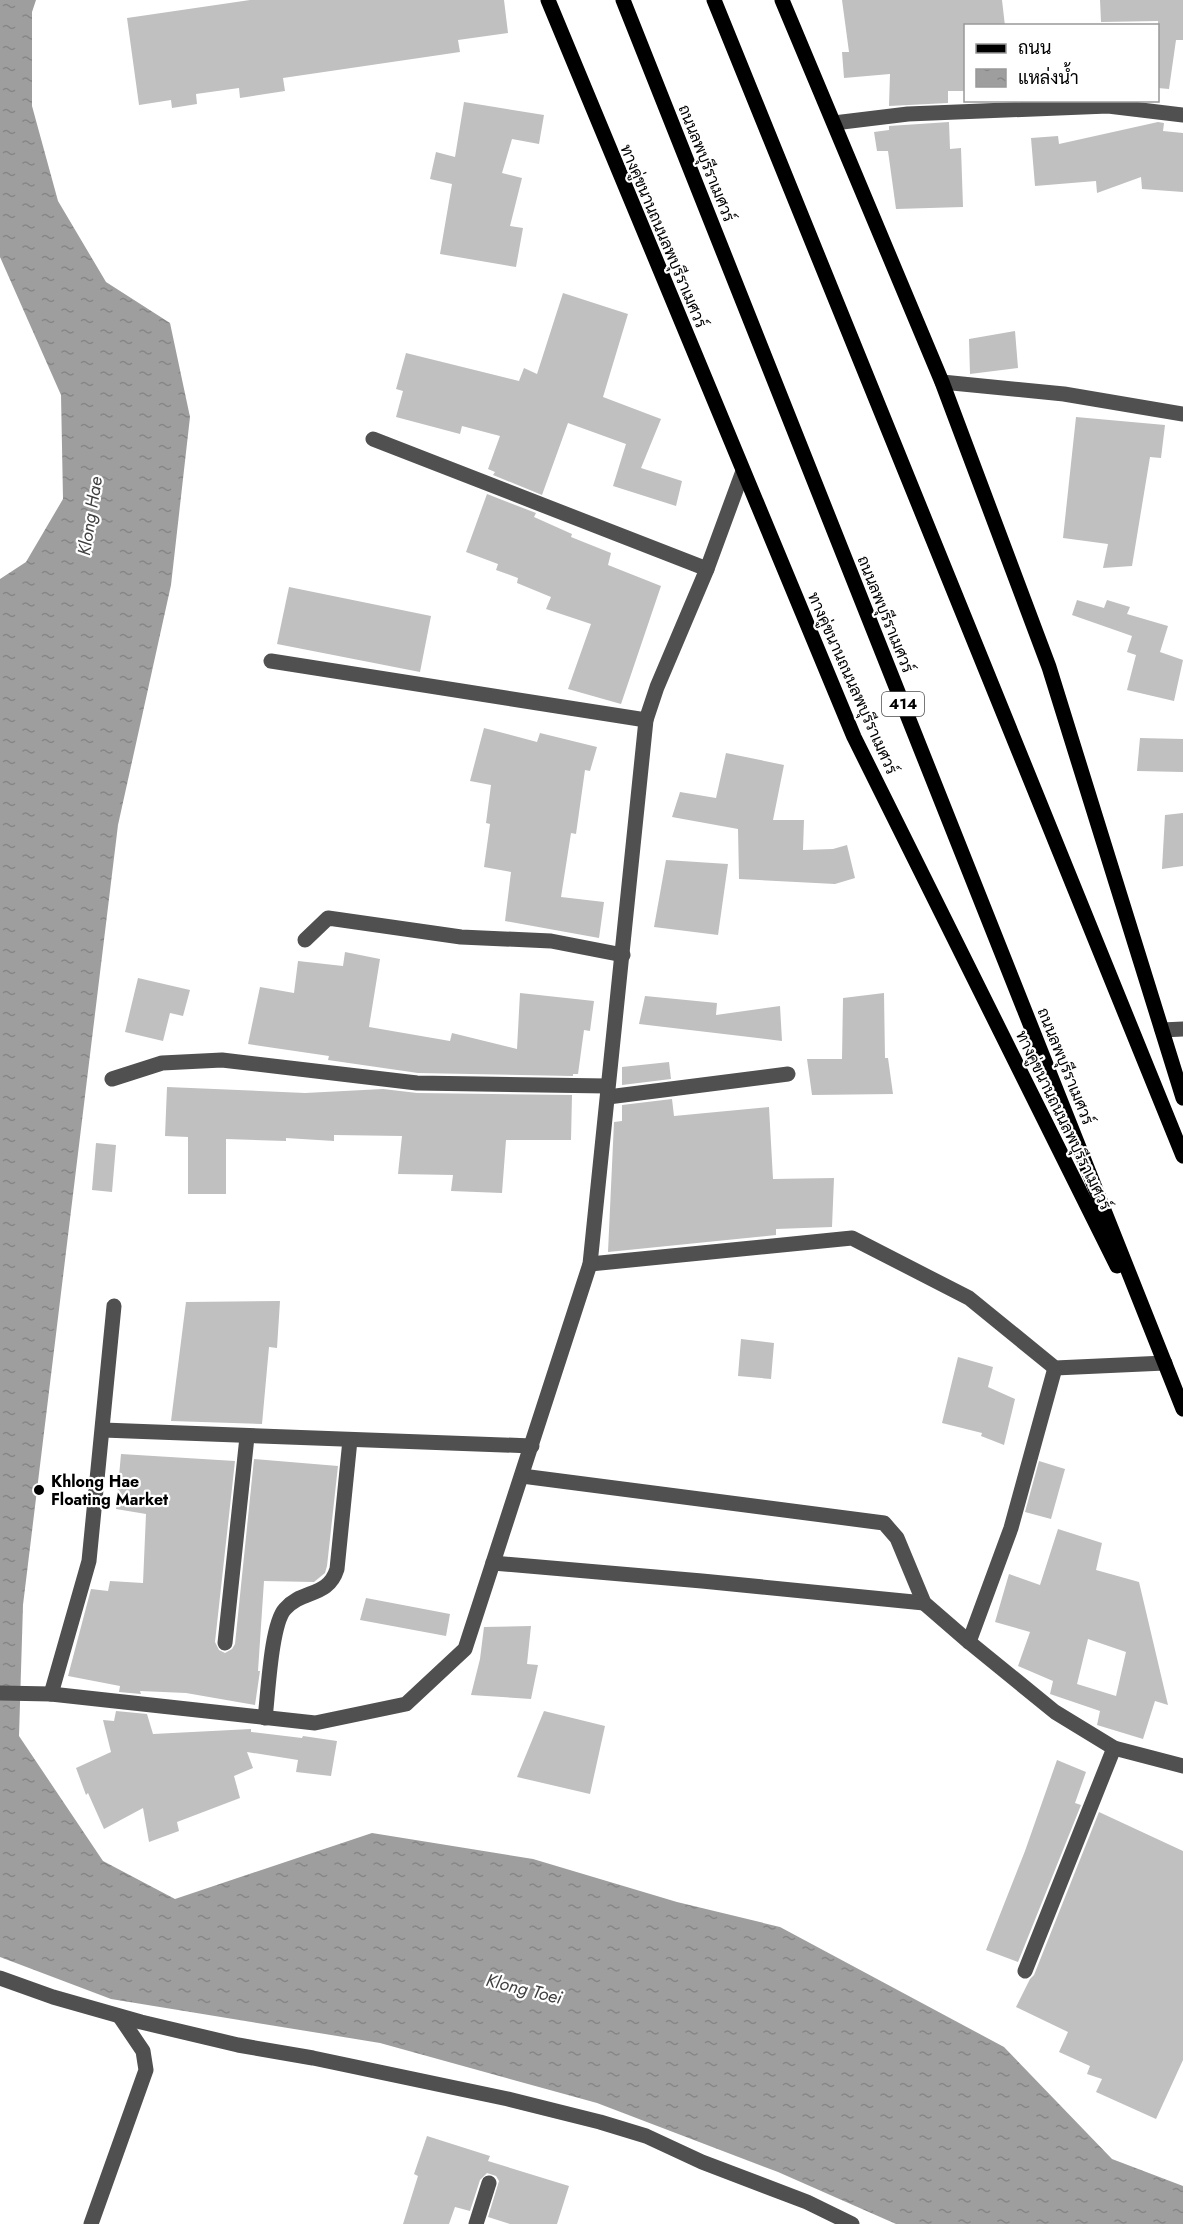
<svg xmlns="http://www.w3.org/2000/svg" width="1183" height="2224" viewBox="0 0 1183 2224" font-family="Jost,Sarabun,sans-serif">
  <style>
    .water { fill: url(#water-ripples) }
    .building { fill: #c0c0c0; fill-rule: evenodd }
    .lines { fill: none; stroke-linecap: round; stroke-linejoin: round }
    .minor { stroke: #505050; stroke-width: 15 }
    .major { stroke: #000; stroke-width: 15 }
    .poi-dot { fill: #000; stroke: #fff; stroke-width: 2 }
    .labels { text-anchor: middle; stroke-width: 4.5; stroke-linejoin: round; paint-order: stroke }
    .shield { fill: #fff; stroke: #4c4c4c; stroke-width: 1.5 }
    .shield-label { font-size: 15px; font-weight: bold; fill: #000 }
    .street-label { font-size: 16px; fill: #000; stroke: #fff }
    .poi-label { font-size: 16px; font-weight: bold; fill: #000; stroke: #fff; text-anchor: start }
    .water-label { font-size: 18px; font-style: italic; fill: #3f3f3f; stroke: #fff }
  </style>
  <defs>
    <pattern id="water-ripples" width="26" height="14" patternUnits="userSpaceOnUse" patternTransform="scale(1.5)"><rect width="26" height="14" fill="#9e9e9e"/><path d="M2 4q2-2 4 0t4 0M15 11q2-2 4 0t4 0" fill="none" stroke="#868686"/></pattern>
  </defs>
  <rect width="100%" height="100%" fill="#fff"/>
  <path class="water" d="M0 0H36L32 12V106L58 201 106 282 170 323 190 417 171 585 118 825 23 1605 19 1736 103 1861 175 1899 372 1833 533 1859 677 1902 780 1927 1004 2047 1112 2159 1183 2186V2224H896L778 2172 597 2103 380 2043 111 1999 0 1957V579L26 562 63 499 61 395 0 257Z"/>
  <g class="building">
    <path d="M250 0H504L508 33 458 40 460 52 283 78 285 91 240 98 239 88 196 94 197 104 172 108 171 100 139 105 127 18Z"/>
    <path d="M842 0H1002L1005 26H966V91H948V103L889 106 890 74 844 78 842 52H849Z"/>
    <path d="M1100 0H1183V40H1176L1169 89 1158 88V21L1101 22Z"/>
    <path d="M464 102 544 115 539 144 512 139 502 173 522 178 510 226 523 228 516 267 440 254 452 184 430 179 436 152 455 157Z"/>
    <path d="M949 122 950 149 961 148 963 207 896 209 888 151H877L874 132 889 130V126Z"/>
    <path d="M1158 122 1164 123 1163 131 1183 133V192L1142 189 1141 177 1097 193 1096 181 1035 186 1031 138 1058 136 1059 144Z"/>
    <path d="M563 293 628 314 603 397 661 419 641 468 682 481 676 506 613 486 626 444 568 423 542 495 493 475 495 472 488 469 500 436 462 426 460 434 396 417 403 391 396 389 406 353 519 381 524 368 537 374Z"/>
    <path d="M1015 331 1018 368 970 374 969 339Z"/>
    <path d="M1076 417 1165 425 1161 458 1150 457 1132 566 1103 568 1108 544 1063 538Z"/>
    <path d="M487 494 536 513 534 517 572 534 571 537 611 553 608 565 661 586 621 704 568 689 591 624 546 609 551 597 517 583 518 578 496 570 498 564 466 552Z"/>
    <path d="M289 587 431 616 420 672 277 644Z"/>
    <path d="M1077 600 1104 608 1107 600 1130 607 1127 614 1168 626 1160 652 1183 660 1174 701 1127 690 1136 655 1127 652 1132 636 1072 615Z"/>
    <path d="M484 728 537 742 540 733 597 747 590 771 585 770 576 834 571 833 561 897 604 902 599 938 505 921 511 872 484 867 490 824 486 823 491 785 470 781Z"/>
    <path d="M1140 738 1183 739V772L1137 771Z"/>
    <path d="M726 753 784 765 773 820H804L803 850 833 849 847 845 855 878 835 884 739 879 738 829 672 817 680 792 716 798Z"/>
    <path d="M1183 813V866L1162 869 1165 815Z"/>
    <path d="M666 860 728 864 718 935 654 927Z"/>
    <path d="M345 952 380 959 369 1027 450 1041 452 1033 517 1049 520 993 594 1001 590 1031 584 1030 578 1074H573V1076L418 1073 328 1060 329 1056 248 1044 260 987 294 993 298 961 343 966Z"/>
    <path d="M138 978 190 990 183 1016 170 1013 163 1041 125 1032Z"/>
    <path d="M884 993 885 1058H888L893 1094 812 1095 807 1059H842L843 998Z"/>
    <path d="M645 996 717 1003 716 1015 780 1006 782 1041 639 1024Z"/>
    <path d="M669 1062 671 1079 622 1085V1067Z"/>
    <path d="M167 1087 305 1093 383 1089 417 1093 572 1095 571 1140H506L502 1193 451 1191 453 1175 398 1174 402 1136 334 1135V1141L286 1138V1141L226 1139V1194H188V1137L165 1136Z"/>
    <path d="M672 1099 674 1116 769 1107 773 1179 834 1178 832 1227 776 1229V1235L608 1252 614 1122 622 1121V1105Z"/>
    <path d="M96 1143 116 1145 112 1192 92 1190Z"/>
    <path d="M280 1301 277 1348 269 1347 262 1424 171 1421 186 1302Z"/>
    <path d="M741 1339 774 1343 771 1379 738 1376Z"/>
    <path d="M958 1357 993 1367 988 1387 1015 1399 1004 1445 981 1436 982 1433 942 1423Z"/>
    <path d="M121 1454 235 1461 215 1642 219 1650 225 1653 232 1649 235 1644 254 1459 338 1466 327 1566 325 1573 314 1582 264 1581 258 1671H260L255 1705 186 1693 140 1691 141 1694 119 1692 120 1686 68 1676 91 1589 108 1591 110 1581 143 1583 146 1514 116 1509Z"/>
    <path d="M1039 1461 1065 1469 1051 1519 1025 1512Z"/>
    <path d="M1058 1529 1102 1543 1096 1570 1139 1582 1168 1705 1155 1701 1143 1739 1097 1725 1100 1711 1050 1694 1053 1681 1018 1666 1030 1632 995 1622 1009 1574 1040 1585ZM1088 1639 1126 1652 1116 1696 1077 1684Z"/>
    <path d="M366 1598 450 1614 446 1636 360 1620Z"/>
    <path d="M531 1626 527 1664 538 1665 531 1699 471 1695 480 1659 484 1627Z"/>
    <path d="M116 1711 147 1714 153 1734 251 1729V1732L302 1738 303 1736 337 1741 331 1776 296 1772 298 1760 247 1752 253 1768 234 1776 240 1798 177 1822 179 1831 149 1842 143 1808 104 1829 88 1793 86 1795 76 1768 111 1752 103 1720 114 1721Z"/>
    <path d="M544 1711 605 1726 590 1794 517 1777Z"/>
    <path d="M1057 1760 1086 1772 1075 1803 1081 1805 1018 1962 986 1950 1025 1851Z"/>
    <path d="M1099 1812 1183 1851V2060L1156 2119 1096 2092 1102 2079 1087 2074 1090 2066 1059 2052 1068 2032 1016 2007 1030 1979 1034 1975Z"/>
    <path d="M427 2136 490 2156 488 2161 569 2186 557 2224H510L488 2217 499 2181 496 2176 487 2173 480 2180 470 2211 455 2207 449 2224H403L418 2176 414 2174Z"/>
  </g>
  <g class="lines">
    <g class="minor">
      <path d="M834 123 908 114 1108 106 1183 115"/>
      <path d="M942 382 1064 394 1183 414"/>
      <path d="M373 439 707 569"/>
      <path d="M271 661 646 720"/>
      <path d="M305 940 328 918 461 937 551 941 623 955"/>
      <path d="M1162 1030 1183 1029"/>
      <path d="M112 1079 162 1063 222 1060 417 1083 607 1086"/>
      <path d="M608 1097 788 1074"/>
      <path d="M590 1264 852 1238 969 1298 1055 1368 1165 1363"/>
      <path d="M103 1430 532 1446"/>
      <path d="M522 1476 884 1523 897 1538 924 1603 969 1642 1055 1712 1114 1748 1183 1766"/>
      <path d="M493 1563 702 1581 924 1603"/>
      <path d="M969 1642 1011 1528 1055 1368"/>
      <path d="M225 1643 247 1437"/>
      <path d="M0 1693 51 1694 315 1723 406 1704 465 1649 590 1264 646 720 657 687 707 569 743 471"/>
      <path d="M51 1694 89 1561 114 1306"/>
      <path d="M265 1718C268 1695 271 1624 285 1609 302 1589 328 1598 337 1569L350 1440"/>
      <path d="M1025 1971 1114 1748"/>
      <path d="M0 1978 53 1997 141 2022 238 2045 313 2058 508 2099 600 2122 646 2136 702 2162 807 2202 852 2224"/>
      <path d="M91 2224 146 2070 143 2051 120 2017"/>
      <path d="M476 2224 489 2183"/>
    </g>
    <g class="major">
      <path d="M548 0 854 737 1117 1266"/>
      <path d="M623 0 1183 1409"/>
      <path d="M714 0 1183 1156"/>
      <path d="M782 0 942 382 1049 667 1183 1098"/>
    </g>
  </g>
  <circle class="poi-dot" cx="39" cy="1490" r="6"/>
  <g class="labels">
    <rect class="shield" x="882" y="692" width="42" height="24" rx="4.5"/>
    <g class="shield-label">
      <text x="903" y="709">414</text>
    </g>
    <g class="street-label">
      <text transform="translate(707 163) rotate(68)" y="6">ถนนลพบุรีราเมศวร์</text>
      <text transform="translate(664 236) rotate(67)" y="6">ทางคู่ขนานถนนลพบุรีราเมศวร์</text>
      <text transform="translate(886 614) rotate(68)" y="6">ถนนลพบุรีราเมศวร์</text>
      <text transform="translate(853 683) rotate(66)" y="6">ทางคู่ขนานถนนลพบุรีราเมศวร์</text>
      <text transform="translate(1066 1066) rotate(68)" y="6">ถนนลพบุรีราเมศวร์</text>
      <text transform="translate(1064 1120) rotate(64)" y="6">ทางคู่ขนานถนนลพบุรีราเมศวร์</text>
    </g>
    <g class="poi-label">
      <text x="51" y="1487">Khlong Hae<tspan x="51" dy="18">Floating Market</tspan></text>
    </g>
    <g class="water-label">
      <text transform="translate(90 516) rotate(-81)" y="6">Klong Hae</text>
      <text transform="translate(524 1989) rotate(14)" y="6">Klong Toei</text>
    </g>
  </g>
  <rect x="964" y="24" width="195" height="78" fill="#ffffff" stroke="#999999" stroke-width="1.5"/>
  <rect x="976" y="44" width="30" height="9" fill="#000000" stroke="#999999" stroke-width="1.5"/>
  <text x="1018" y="54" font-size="18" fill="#000000">ถนน</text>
  <rect x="976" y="69" width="30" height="18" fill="url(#water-ripples)" stroke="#999999" stroke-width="1.5"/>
  <text x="1018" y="84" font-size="18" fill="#000000">แหล่งน้ำ</text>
</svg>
